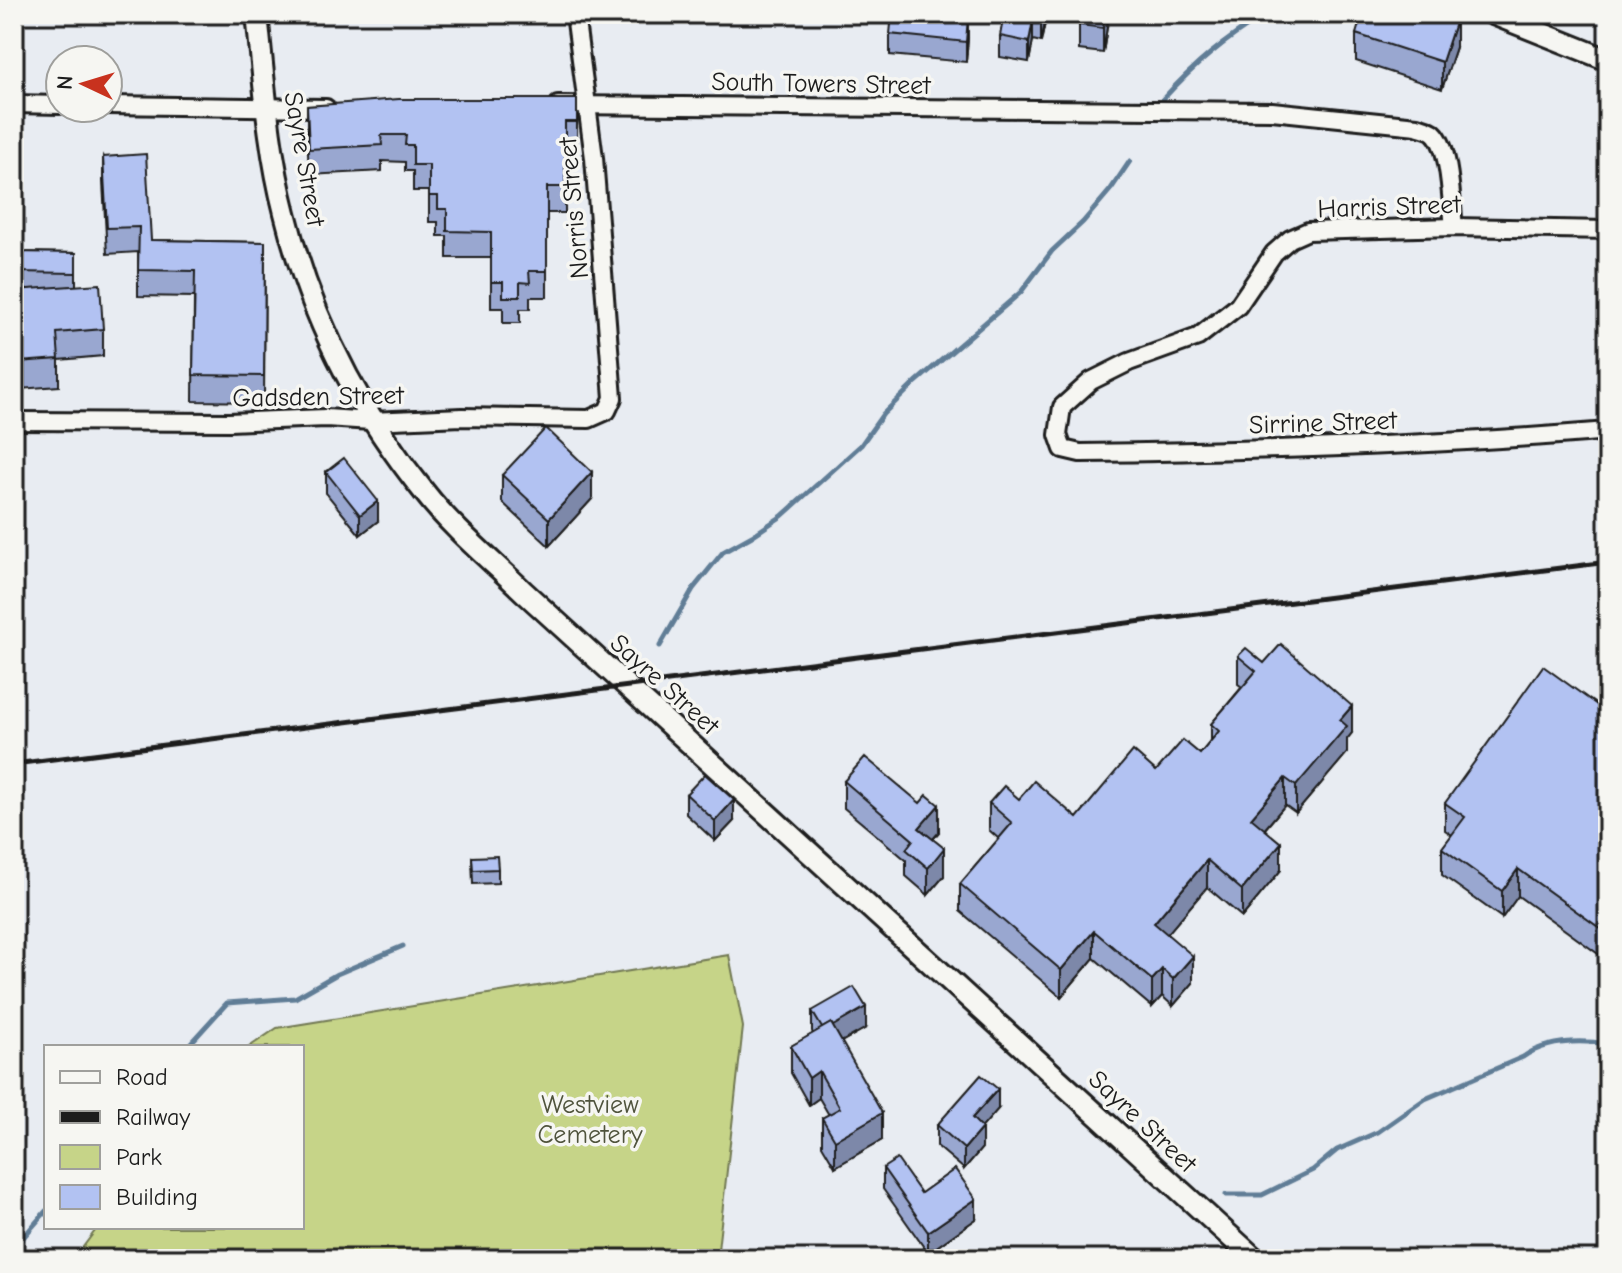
<svg xmlns="http://www.w3.org/2000/svg" width="1622" height="1273" viewBox="0 0 1622 1273" font-family="'Comic Neue',sans-serif">
  <style>
    .green { fill: #c6d488; stroke: #717852; stroke-width: 2 }
    .lines { fill: none; stroke-linecap: round; stroke-linejoin: round }
    .stream { stroke: #607d96; stroke-width: 5 }
    .minor-casing { stroke: #1c1c1c; stroke-width: 22 }
    .major-casing { stroke: #1c1c1c; stroke-width: 26 }
    .minor { stroke: #f6f6f2; stroke-width: 16 }
    .major { stroke: #f6f6f2; stroke-width: 20 }
    .rail { stroke: #1c1c1c; stroke-width: 5 }
    .wall { fill: #99a7d0; stroke: #1c1c1c; stroke-width: 2 }
    .shaded-wall { fill: #7d88a9; stroke: #1c1c1c; stroke-width: 2 }
    .building { fill: #b2c2f2; stroke: #1c1c1c; stroke-width: 2 }
    .labels { text-anchor: middle; stroke-width: 7; stroke-linejoin: round; paint-order: stroke }
    .street-label { font-size: 26px; fill: #1c1c1c; stroke: #f6f6f2 }
    .park-label { font-size: 26px; fill: #4f533c; stroke: #f6f6f2 }
  </style>
  <rect width="100%" height="100%" fill="#e8ecf2"/>
  <filter id="ink" filterUnits="userSpaceOnUse"><feTurbulence type="fractalNoise" baseFrequency=".0125" numOctaves="2"/><feDisplacementMap in="SourceGraphic" scale="16" xChannelSelector="R" yChannelSelector="G"/><feConvolveMatrix kernelMatrix="1 2 1 2 8 2 1 2 1" color-interpolation-filters="sRGB"/></filter>
  <g filter="url(#ink)">
    <path class="green" d="M729 955 743 1027 717 1259H74L98 1227H302V1047H249L277 1028Z"/>
    <g class="lines">
      <g class="stream">
        <path d="M1162 100C1196 63 1223 41 1266 14"/>
        <path d="M660 646 693 589 723 552 752 536 782 516 861 445 883 414 916 382 1021 292 1052 251 1083 222 1111 189 1130 161"/>
        <path d="M187 1047 227 1003 295 998 337 974 403 946"/>
        <path d="M1226 1195H1262L1313 1170 1337 1150 1378 1132 1425 1099 1523 1057C1547 1040 1580 1040 1608 1044"/>
        <path d="M14 1248 46 1211"/>
      </g>
      <defs>
        <g id="minor">
          <path d="M14 104 60 105"/>
          <path d="M108 105 326 108"/>
          <path d="M558 105 1272 111 1417 126C1422 128 1430 129 1434 133 1451 149 1451 205 1454 227"/>
          <path d="M1608 230 1454 227 1308 231 1290 239 1274 253 1238 306 1198 337 1129 362 1091 381 1062 407 1058 435 1063 449 1080 453C1256 451 1433 446 1608 431"/>
          <path d="M14 421 229 422 326 418 371 421 462 417 589 419 607 411 613 398 594 158 575 14"/>
        </g>
        <g id="major">
          <path d="M257 14C264 80 268 148 285 213 310 316 358 410 425 493 453 529 491 560 524 592L1255 1259"/>
          <path d="M1493 14 1608 60"/>
        </g>
      </defs>
      <use href="#minor" class="minor-casing"/>
      <use href="#major" class="major-casing"/>
      <use href="#minor" class="minor"/>
      <use href="#major" class="major"/>
      <path class="rail" d="M14 764 1608 562"/>
    </g>
    <g class="wall">
      <path d="M1045 14V23L1041 42 1033 40 1029 62 1000 57V36Z"/>
      <path d="M1109 14 1103 53 1079 50V25Z"/>
      <path d="M890 34 968 38 966 62 890 55Z"/>
      <path d="M1356 34 1456 47 1442 89 1356 61Z"/>
      <path d="M577 99V148H565V213H547V297H530V309H520V323H503V308H491V258H447V236H438V222H429V191H413V171H405V162L382 161V171L309 175 307 132V106Z"/>
      <path d="M103 157 151 240 265 242 264 402 193 401 194 297 138 296V252L107 254 103 182Z"/>
      <path d="M14 252 76 253V286L103 329V356L59 360V386L19 389 14 324Z"/>
      <path d="M326 472 378 521 360 535 326 493Z"/>
      <path d="M502 475 592 499 549 546 502 502Z"/>
      <path d="M1238 656 1264 663 1352 733 1347 739V753L1296 813 1285 805 1265 829 1281 870 1242 917 1207 887 1167 934 1193 983 1173 1006 1162 996 1152 1007 1094 958 1061 997 960 911V884L999 839 989 830V803L1019 799 1077 818 1156 771 1200 754 1211 741V724L1242 687 1238 684Z"/>
      <path d="M1608 713V961L1518 896 1502 918 1442 875V848L1452 835 1445 830V803Z"/>
      <path d="M844 781 920 803 939 832 933 839 944 876 928 895 906 876V860L844 808Z"/>
      <path d="M686 794 734 821 715 841 686 814Z"/>
      <path d="M472 857 498 869V883L473 884Z"/>
      <path d="M812 1011 866 1028 841 1042 882 1140 835 1167 822 1145V1118L829 1115 819 1098 809 1105 791 1073V1046L813 1034 812 1031Z"/>
      <path d="M998 1109 982 1127V1148L964 1169 937 1146V1125Z"/>
      <path d="M883 1168 921 1193 976 1219 928 1253 883 1189Z"/>
    </g>
    <g class="shaded-wall">
      <path d="M1043 14H1045V23L1041 42V22Z"/>
      <path d="M1105 14H1109L1103 53V28Z"/>
      <path d="M968 17V38L966 62V42Z"/>
      <path d="M1033 20V40L1029 62V42Z"/>
      <path d="M1456 20V47L1442 89V62Z"/>
      <path d="M592 472V499L549 546V519Z"/>
      <path d="M378 501V521L360 535V515Z"/>
      <path d="M1352 706V733L1347 739V753L1296 813V786L1340 720Z"/>
      <path d="M1285 778V805L1251 845V818Z"/>
      <path d="M734 800V821L715 841V821Z"/>
      <path d="M939 805V832L919 855V828Z"/>
      <path d="M1281 843V870L1242 917V890Z"/>
      <path d="M944 848V876L928 895V868Z"/>
      <path d="M1207 860V887L1154 950V923Z"/>
      <path d="M1518 869V896L1502 918V891Z"/>
      <path d="M1094 931V958L1061 997V970Z"/>
      <path d="M1193 956V983L1173 1006V979Z"/>
      <path d="M1162 969V996L1152 1007V980Z"/>
      <path d="M866 1007V1028L823 1052V1031Z"/>
      <path d="M819 1071V1098L809 1105V1078Z"/>
      <path d="M998 1089V1109L972 1139V1118Z"/>
      <path d="M882 1113V1140L835 1167V1140Z"/>
      <path d="M982 1128V1148L964 1169V1149Z"/>
      <path d="M976 1199V1219L928 1253V1232Z"/>
    </g>
    <g class="building">
      <path d="M892 14H933L968 17 966 42 890 34Z"/>
      <path d="M1004 14H1043L1041 22 1033 20 1029 42 1000 36Z"/>
      <path d="M1081 14H1105L1103 28 1079 25Z"/>
      <path d="M1362 14H1438L1456 20 1442 62 1356 34Z"/>
      <path d="M399 99H577V122H565V187H547V271H529L530 283 520 282V297H503V282H491V232L447 231V209H438V196H429V165H413V145H405L406 135H381L382 145 309 149 307 106Z"/>
      <path d="M146 154 151 240 265 242 264 376 193 375 195 271 138 270 139 227 107 228 103 157Z"/>
      <path d="M14 252 76 253V273L14 272Z"/>
      <path d="M100 284 103 329 57 333 59 359 19 362 14 290Z"/>
      <path d="M546 428 592 472 549 519 502 475Z"/>
      <path d="M344 458 378 501 360 515 326 472Z"/>
      <path d="M1281 644 1352 706 1340 720 1347 726 1296 786 1285 778 1251 818 1281 843 1242 890 1207 860 1154 923 1193 956 1173 979 1162 969 1152 980 1094 931 1061 970 960 884 1012 823 989 803 1004 786 1019 799 1034 781 1077 818 1133 751 1156 771 1183 740 1200 754 1219 731 1211 724 1256 671 1238 656 1246 648 1264 663Z"/>
      <path d="M1543 666 1608 713V934L1518 869 1502 891 1442 848 1465 817 1445 803Z"/>
      <path d="M865 757 920 803 927 795 939 805 919 828 944 848 928 868 906 849 913 840 844 781Z"/>
      <path d="M705 774 734 800 715 821 686 794Z"/>
      <path d="M497 856 498 869 473 870 472 857Z"/>
      <path d="M854 987 866 1007 833 1026 831 1023 822 1028 812 1011Z"/>
      <path d="M831 1023 882 1113 835 1140 822 1118 840 1108 819 1071 809 1078 791 1046Z"/>
      <path d="M981 1075 998 1089 972 1118 982 1128 964 1149 937 1125Z"/>
      <path d="M897 1159 921 1193 955 1169 976 1199 928 1232 883 1168Z"/>
    </g>
  </g>
  <g class="labels">
    <g class="street-label">
      <text transform="translate(821 83) rotate(1)" y="9">South Towers Street</text>
      <text transform="translate(305 159) rotate(80)" y="9">Sayre Street</text>
      <text transform="translate(1389 206) rotate(-2)" y="9">Harris Street</text>
      <text transform="translate(573 208) rotate(-95)" y="9">Norris Street</text>
      <text transform="translate(318 396) rotate(-1)" y="9">Gadsden Street</text>
      <text transform="translate(1323 422) rotate(-2)" y="9">Sirrine Street</text>
      <text transform="translate(665 684) rotate(42)" y="9">Sayre Street</text>
      <text transform="translate(1143 1121) rotate(43)" y="9">Sayre Street</text>
    </g>
    <g class="park-label">
      <text x="590" y="1113">Westview<tspan x="590" dy="30">Cemetery</tspan></text>
    </g>
  </g>
  <rect width="1622" height="1273" fill="none" stroke="#f6f6f2" stroke-width="48"/>
  <rect x="24" y="24" width="1574" height="1225" fill="none" stroke="#1c1c1c" stroke-width="3" filter="url(#ink)"/>
  <rect x="44" y="1045" width="260" height="184" fill="#f6f6f2" stroke="#9f9f9c" stroke-width="2"/>
  <rect x="60" y="1071" width="40" height="12" fill="#f6f6f2" stroke="#9f9f9c" stroke-width="2"/>
  <text x="116" y="1085" font-size="24" fill="#1c1c1c">Road</text>
  <rect x="60" y="1111" width="40" height="12" fill="#1c1c1c" stroke="#9f9f9c" stroke-width="2"/>
  <text x="116" y="1125" font-size="24" fill="#1c1c1c">Railway</text>
  <rect x="60" y="1145" width="40" height="24" fill="#c6d488" stroke="#9f9f9c" stroke-width="2"/>
  <text x="116" y="1165" font-size="24" fill="#1c1c1c">Park</text>
  <rect x="60" y="1185" width="40" height="24" fill="#b2c2f2" stroke="#9f9f9c" stroke-width="2"/>
  <text x="116" y="1205" font-size="24" fill="#1c1c1c">Building</text>
  <g transform="translate(84 84) rotate(274)"><circle r="38" fill="#f6f6f2" stroke="#9f9f9c" stroke-width="2"/>
  <path d="M0-6L14 30L0 20L-14 30Z" fill="#c8321e"/>
  <text y="-12" font-size="22" font-weight="bold" text-anchor="middle" fill="#1c1c1c">N</text>
  </g>
</svg>
